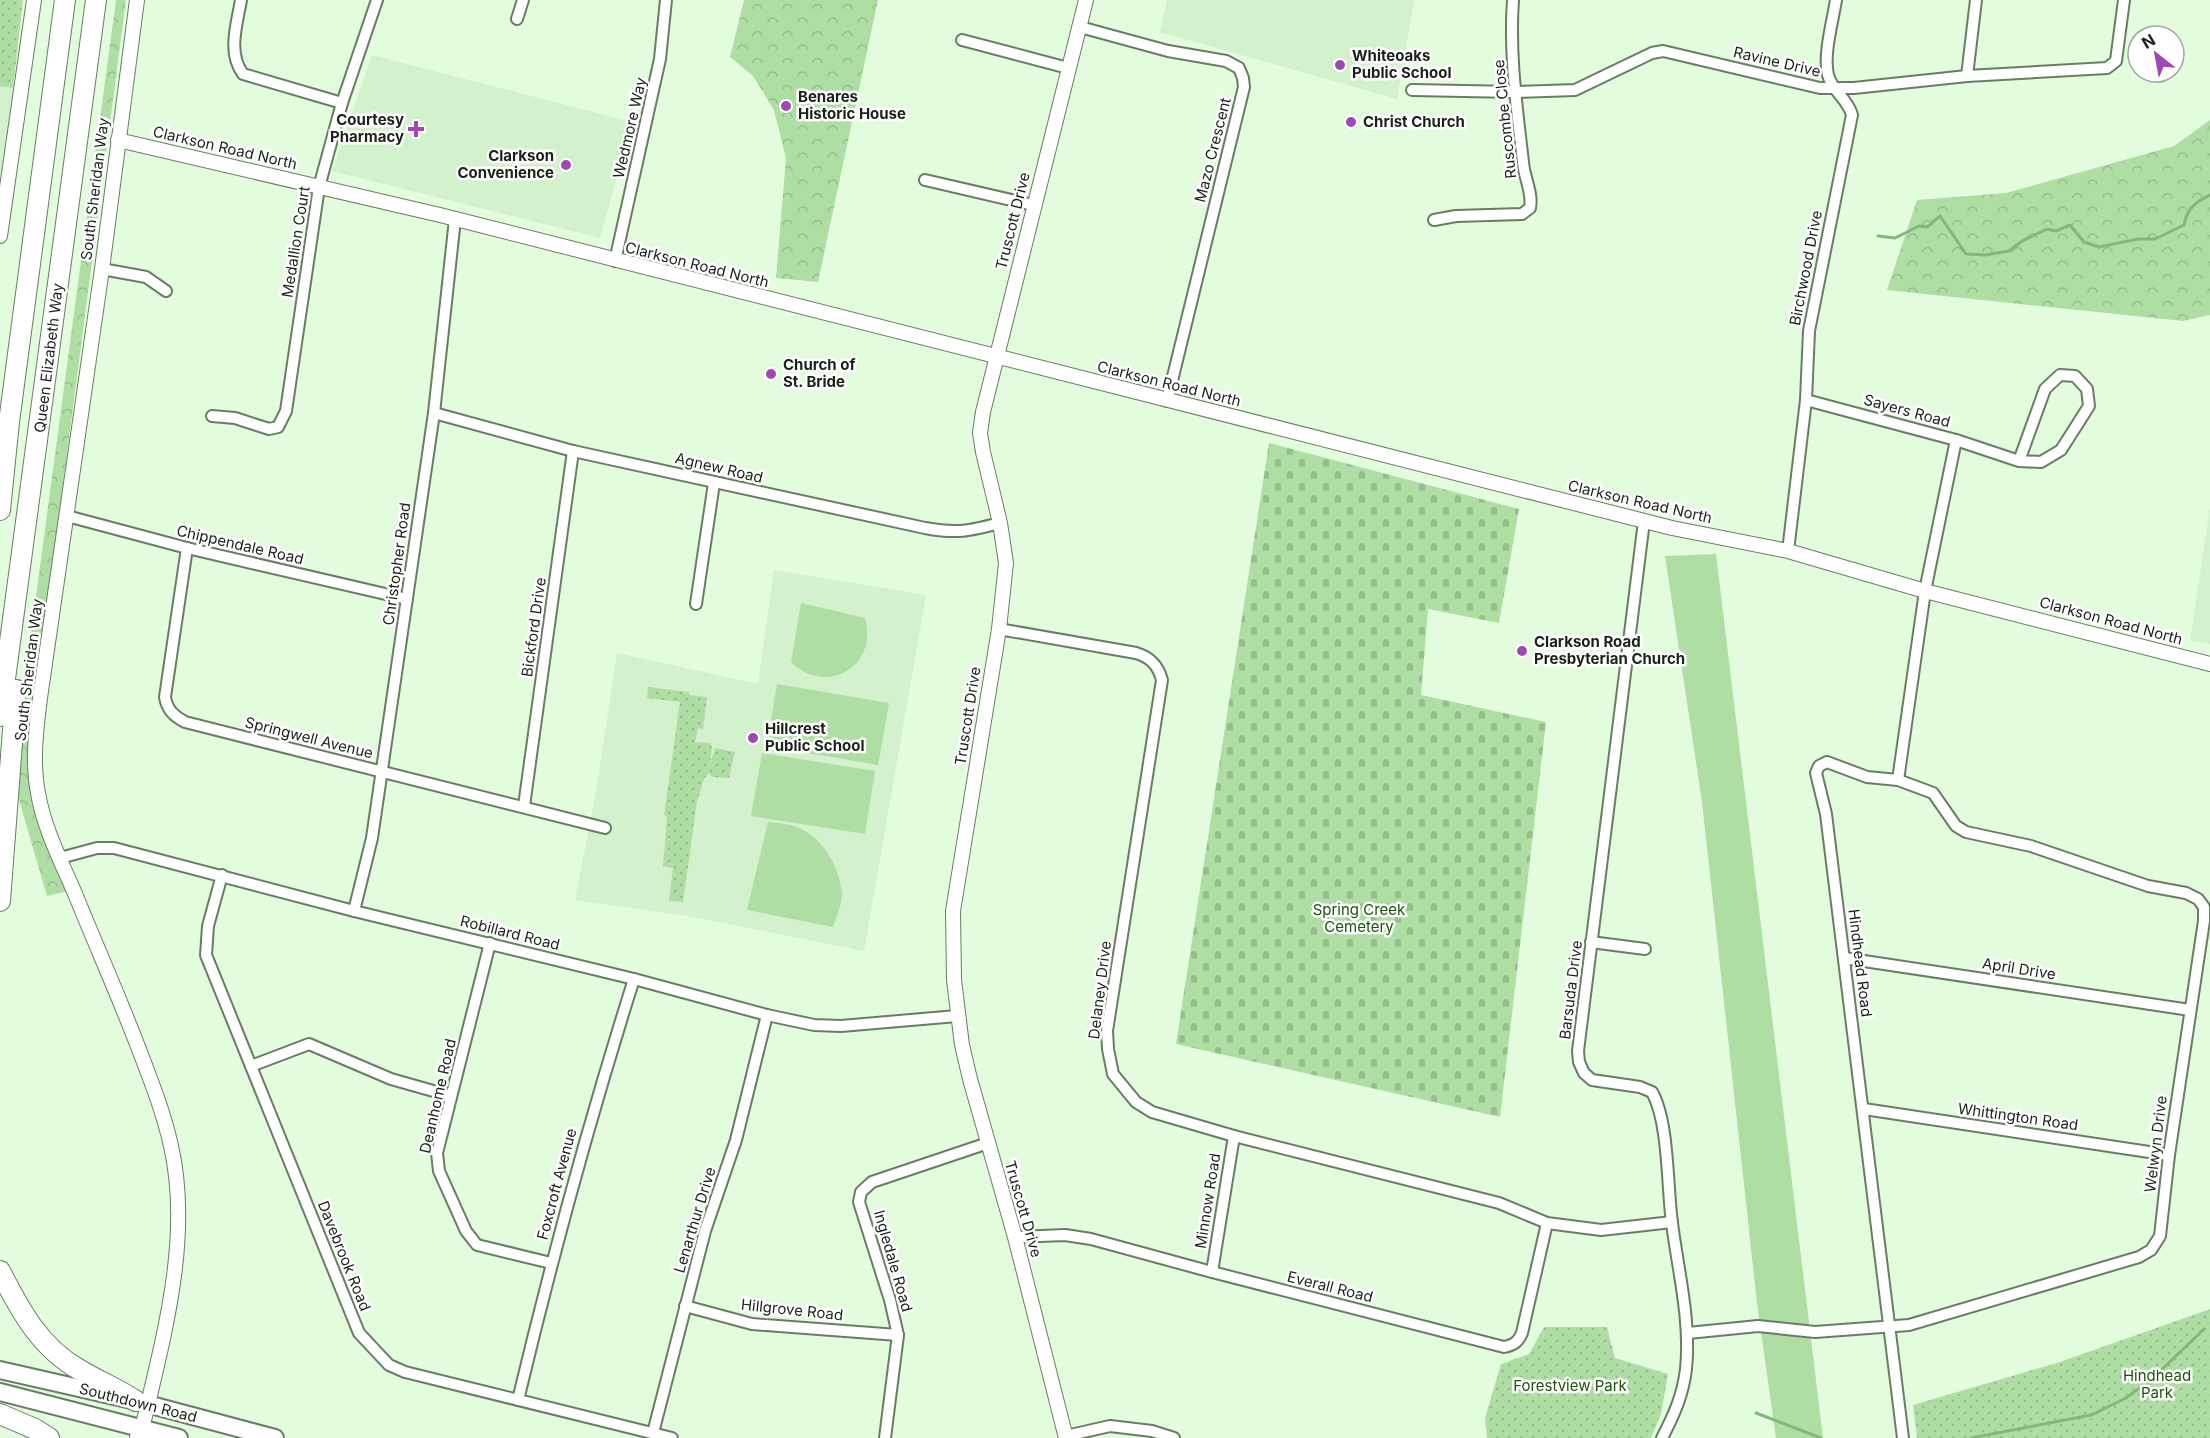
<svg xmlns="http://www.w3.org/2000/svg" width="2210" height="1438" viewBox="0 0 2210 1438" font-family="Inter,sans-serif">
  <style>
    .built { fill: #d3f1cc }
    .grass { fill: #aedea4 }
    .forest { fill: url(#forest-crowns) }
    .cemetery { fill: url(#cemetery-stones) }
    .park { fill: url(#park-dots) }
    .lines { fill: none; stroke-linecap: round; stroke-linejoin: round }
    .stream { stroke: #82b976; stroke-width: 3 }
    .minor-casing { stroke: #687e64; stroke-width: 14 }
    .tertiary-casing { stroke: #687e64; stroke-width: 16 }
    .primary-casing { stroke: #687e64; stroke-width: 20 }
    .motorway-casing { stroke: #687e64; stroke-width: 22 }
    .minor { stroke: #fff; stroke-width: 10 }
    .tertiary { stroke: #fff; stroke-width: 14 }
    .primary { stroke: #fff; stroke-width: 16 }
    .motorway { stroke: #fff; stroke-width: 20 }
    .poi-dot { fill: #a047b3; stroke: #fff; stroke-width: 2 }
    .labels { text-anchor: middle; stroke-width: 5; stroke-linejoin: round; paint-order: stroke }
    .poi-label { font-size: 15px; font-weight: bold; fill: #192217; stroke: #fff; text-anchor: start }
    .street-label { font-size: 15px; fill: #192217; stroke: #fff }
    .park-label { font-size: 15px; fill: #1c520e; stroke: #fff }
  </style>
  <defs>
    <pattern id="forest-crowns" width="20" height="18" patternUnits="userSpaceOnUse" patternTransform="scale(1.5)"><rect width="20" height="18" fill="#aedea4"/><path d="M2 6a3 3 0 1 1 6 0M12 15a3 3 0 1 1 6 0" fill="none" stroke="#95be8c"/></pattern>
    <pattern id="cemetery-stones" width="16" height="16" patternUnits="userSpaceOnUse" patternTransform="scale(1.5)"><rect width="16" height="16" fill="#aedea4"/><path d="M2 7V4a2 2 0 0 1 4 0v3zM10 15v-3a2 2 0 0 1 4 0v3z" fill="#95be8c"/></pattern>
    <pattern id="park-dots" width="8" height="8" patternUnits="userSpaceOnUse" patternTransform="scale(1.5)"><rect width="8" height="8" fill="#aedea4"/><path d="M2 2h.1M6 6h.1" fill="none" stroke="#95be8c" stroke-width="1.8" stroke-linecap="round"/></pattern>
  </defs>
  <rect width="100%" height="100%" fill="#e3fcde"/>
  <g class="built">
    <path d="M1167 0H1414L1397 99 1160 32Z"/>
    <path d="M372 55 632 122 600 238 332 171Z"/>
    <path d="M0 86 12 88 22 86 0 246Z"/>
    <path d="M2210 507V644L2190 641Z"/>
    <path d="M774 570 926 595 864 951 688 916 575 900 596 792 617 653 758 684Z"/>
  </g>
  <g class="grass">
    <path d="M1716 554 1823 1438H1776L1757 1303 1702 802 1665 556Z"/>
    <path d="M801 603 865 618C879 666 826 697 791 662Z"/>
    <path d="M777 684 889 703 878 765 767 746Z"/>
    <path d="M762 753 875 771 865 834 751 816Z"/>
    <path d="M768 822C780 823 794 824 805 831 826 843 840 870 842 894 842 904 836 917 833 927L747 910Z"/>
  </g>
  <g class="forest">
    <path d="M116 0H126L30 738 68 891 47 896 17 793 30 641Z"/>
    <path d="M744 0H878L818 282 776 278 786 158 774 110 753 76 730 57Z"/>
    <path d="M2210 120V315L2183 321 1887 290 1917 200 2006 193 2174 146Z"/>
  </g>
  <path class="cemetery" d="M1269 443 1519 509 1499 623 1428 609 1421 695 1546 722 1500 1117 1176 1044Z"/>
  <g class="park">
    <path d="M0 0H23L13 88 0 86Z"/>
    <path d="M648 687 689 692 690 695 707 697 703 729 698 728 695 742 710 743 712 747 710 765 715 748 735 752 729 778 712 777 709 773C700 781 702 791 697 801L683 902 669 901 673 868 663 866 667 817 664 815 680 702 647 698Z"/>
    <path d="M2210 1309V1438H1917L1913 1405 2060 1362Z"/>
    <path d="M1544 1327H1607L1615 1358 1668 1374 1661 1414 1651 1438H1487L1485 1418 1501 1364 1529 1354Z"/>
  </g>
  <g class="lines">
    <g class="stream">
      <path d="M1878 236 1895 238 1919 226 1927 227 1940 216 1966 254 1985 255 2009 251 2022 241 2047 229 2056 231 2070 225 2084 242 2099 247 2138 239H2155L2184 225C2187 209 2195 202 2210 195"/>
      <path d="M1756 1413 1821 1438"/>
      <path d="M1971 1438 2091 1415 2126 1398 2152 1379 2204 1329"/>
    </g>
    <defs>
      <g id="minor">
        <path d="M241 0C237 24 227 53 243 74L342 103"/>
        <path d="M517 19 523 0"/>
        <path d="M1080 27 1168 51 1226 61 1239 68 1243 78 1244 87 1167 401"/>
        <path d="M962 40 1068 68"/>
        <path d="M1967 76 1976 0"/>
        <path d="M1412 90 1515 92 1575 90 1652 53 1663 51 1820 88H1854L1967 76 2107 68 2116 61 2124 0"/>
        <path d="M925 180 1033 205"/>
        <path d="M1434 220 1456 216 1522 214 1530 208C1533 192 1524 178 1523 162 1517 109 1509 54 1513 0"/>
        <path d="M615 261 660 59 666 0"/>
        <path d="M102 269 146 277 166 291"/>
        <path d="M1806 400 1956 440 2019 461 2041 462 2061 450 2089 406 2087 389 2075 376 2060 375 2045 389 2019 461"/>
        <path d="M434 413 573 451 925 528C958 534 969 531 1000 523"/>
        <path d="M212 416 235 418 269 429 278 427 286 411 319 187 342 103 377 0"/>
        <path d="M67 516 187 548 407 599"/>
        <path d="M1644 521 1578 1051 1579 1062 1584 1073 1592 1080 1640 1087 1652 1092C1669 1122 1667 1186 1672 1223 1678 1271 1691 1320 1686 1369 1683 1395 1674 1415 1662 1438"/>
        <path d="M187 548 165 697C167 710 174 716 185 722L605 828"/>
        <path d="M1788 551 1806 400 1809 331 1852 115C1848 99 1832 91 1828 75 1823 55 1833 20 1836 0"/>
        <path d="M696 604 714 483"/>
        <path d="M999 629 1136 653C1150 657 1158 665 1162 680L1107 1031 1108 1049 1113 1074 1136 1102 1152 1112 1234 1136 1499 1203 1547 1223 1601 1230 1672 1222"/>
        <path d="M1898 780 1925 591 1956 440"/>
        <path d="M524 806 573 451"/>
        <path d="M60 858 97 848H114L354 911 634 979 767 1015 814 1025 841 1026 957 1016"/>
        <path d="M222 875 208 926 206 955 359 1333 389 1365 405 1372 672 1438"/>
        <path d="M354 911 372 838 434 413 455 219"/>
        <path d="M1591 942 1645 949"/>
        <path d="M490 943 437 1153 439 1171 466 1231 477 1245 551 1263"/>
        <path d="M1844 958 2190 1010"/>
        <path d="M251 1066 309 1044 391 1079 451 1096"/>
        <path d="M1864 1109 2169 1155"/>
        <path d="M1015 1237 1065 1235 1091 1239 1212 1272 1504 1347C1514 1345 1518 1342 1522 1333L1547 1223"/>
        <path d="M1212 1272 1234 1136"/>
        <path d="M685 1306 752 1324 898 1335"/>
        <path d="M1688 1333 1758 1326 1815 1332 1909 1325 2139 1257 2151 1250 2160 1236 2169 1155 2204 921V907L2198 899 2186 893 2148 886 2031 846 1966 832 1956 826 1933 793 1898 780 1867 777 1827 762 1819 766 1816 773 1826 814 1903 1438"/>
        <path d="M518 1400C552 1258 590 1118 634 979"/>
        <path d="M653 1433 705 1231 736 1140 767 1015"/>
        <path d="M1066 1436 1110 1426 1152 1431 1174 1438"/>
        <path d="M885 1438 898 1335 890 1300 859 1202 861 1192 872 1182 988 1143"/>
      </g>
      <g id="tertiary">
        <path d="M137 0 102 269 40 698C36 730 32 762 38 793 44 829 62 863 76 896 97 948 120 999 140 1052 152 1083 164 1114 171 1146 192 1238 163 1339 142 1429"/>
        <path d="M118 140 440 215 1672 528 1788 551 1925 591 2210 664"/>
        <path d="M0 236 34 0"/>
        <path d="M1066 1438 1015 1237 970 1079 962 1045 954 980 953 911 999 629 1006 563 1000 523 983 452 980 433 983 412 1086 0"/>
      </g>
      <g id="primary">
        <path d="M0 1370 136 1401 275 1438"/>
        <path d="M0 1392 179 1438"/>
      </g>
      <g id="motorway">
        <path d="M0 510 9 422 65 0"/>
        <path d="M0 716 96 0"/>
        <path d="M0 901 16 690"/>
        <path d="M0 1271C20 1310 40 1348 80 1370 98 1381 118 1389 136 1401"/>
        <path d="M0 1414 35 1429 49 1438"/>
        <path d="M140 1438 142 1429"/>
      </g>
    </defs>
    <use href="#minor" class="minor-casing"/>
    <use href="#tertiary" class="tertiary-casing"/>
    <use href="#primary" class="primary-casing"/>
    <use href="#motorway" class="motorway-casing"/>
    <use href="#minor" class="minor"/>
    <use href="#tertiary" class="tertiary"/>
    <use href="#primary" class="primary"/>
    <use href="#motorway" class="motorway"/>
  </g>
  <g class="poi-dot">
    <circle cx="1340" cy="65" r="6"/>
    <circle cx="786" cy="106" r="6"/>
    <circle cx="1351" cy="122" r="6"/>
    <path d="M413 120h6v6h6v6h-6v6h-6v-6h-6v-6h6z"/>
    <circle cx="566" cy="165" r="6"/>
    <circle cx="771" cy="374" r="6"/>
    <circle cx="1522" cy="651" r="6"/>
    <circle cx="753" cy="738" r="6"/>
  </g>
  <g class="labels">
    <g class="poi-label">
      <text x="1352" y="61">Whiteoaks<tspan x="1352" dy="17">Public School</tspan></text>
      <text x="798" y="102">Benares<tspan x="798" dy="17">Historic House</tspan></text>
      <text x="404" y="125" text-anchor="end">Courtesy<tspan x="404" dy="17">Pharmacy</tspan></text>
      <text x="1363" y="127">Christ Church</text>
      <text x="554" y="161" text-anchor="end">Clarkson<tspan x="554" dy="17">Convenience</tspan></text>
      <text x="783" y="370">Church of<tspan x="783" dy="17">St. Bride</tspan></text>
      <text x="1534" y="647">Clarkson Road<tspan x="1534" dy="17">Presbyterian Church</tspan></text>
      <text x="765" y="734">Hillcrest<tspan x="765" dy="17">Public School</tspan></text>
    </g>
    <g class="street-label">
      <text transform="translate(1777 62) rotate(13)" y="5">Ravine Drive</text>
      <text transform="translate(1505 119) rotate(-96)" y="5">Ruscombe Close</text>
      <text transform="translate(630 128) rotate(-77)" y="5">Wedmore Way</text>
      <text transform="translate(225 148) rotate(13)" y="5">Clarkson Road North</text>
      <text transform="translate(1213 150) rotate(-76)" y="5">Mazo Crescent</text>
      <text transform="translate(95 189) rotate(-83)" y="5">South Sheridan Way</text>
      <text transform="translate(1013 221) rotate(-76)" y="5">Truscott Drive</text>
      <text transform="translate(296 242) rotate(-81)" y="5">Medallion Court</text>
      <text transform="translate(697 265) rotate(14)" y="5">Clarkson Road North</text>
      <text transform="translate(1806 268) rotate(-79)" y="5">Birchwood Drive</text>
      <text transform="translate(49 358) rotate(-83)" y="5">Queen Elizabeth Way</text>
      <text transform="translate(1169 384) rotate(14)" y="5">Clarkson Road North</text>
      <text transform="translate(1907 411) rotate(15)" y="5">Sayers Road</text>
      <text transform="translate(719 468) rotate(13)" y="5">Agnew Road</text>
      <text transform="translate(1640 502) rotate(13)" y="5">Clarkson Road North</text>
      <text transform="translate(240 545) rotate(13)" y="5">Chippendale Road</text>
      <text transform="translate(397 564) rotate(-82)" y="5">Christopher Road</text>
      <text transform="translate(2111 621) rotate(15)" y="5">Clarkson Road North</text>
      <text transform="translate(534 627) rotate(-82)" y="5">Bickford Drive</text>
      <text transform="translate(29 670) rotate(-83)" y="5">South Sheridan Way</text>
      <text transform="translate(968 716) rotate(-81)" y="5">Truscott Drive</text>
      <text transform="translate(309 738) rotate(14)" y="5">Springwell Avenue</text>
      <text transform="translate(510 933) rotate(14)" y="5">Robillard Road</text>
      <text transform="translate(1860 963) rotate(83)" y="5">Hindhead Road</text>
      <text transform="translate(2019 969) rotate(9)" y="5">April Drive</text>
      <text transform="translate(1100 990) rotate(-83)" y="5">Delaney Drive</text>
      <text transform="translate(1571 990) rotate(-83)" y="5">Barsuda Drive</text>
      <text transform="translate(438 1096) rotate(-77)" y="5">Deanhome Road</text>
      <text transform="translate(2018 1117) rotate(8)" y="5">Whittington Road</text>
      <text transform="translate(2156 1144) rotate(-83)" y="5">Welwyn Drive</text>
      <text transform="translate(557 1184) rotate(-75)" y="5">Foxcroft Avenue</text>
      <text transform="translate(1208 1201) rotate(-81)" y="5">Minnow Road</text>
      <text transform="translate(1023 1209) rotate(74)" y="5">Truscott Drive</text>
      <text transform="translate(695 1220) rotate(-73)" y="5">Lenarthur Drive</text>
      <text transform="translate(344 1256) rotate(68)" y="5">Davebrook Road</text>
      <text transform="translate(893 1261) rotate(74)" y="5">Ingledale Road</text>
      <text transform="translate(1330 1287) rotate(14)" y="5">Everall Road</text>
      <text transform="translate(792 1310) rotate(6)" y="5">Hillgrove Road</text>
      <text transform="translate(138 1403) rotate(14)" y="5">Southdown Road</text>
    </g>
    <g class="park-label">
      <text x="1359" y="915">Spring Creek<tspan x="1359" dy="17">Cemetery</tspan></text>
      <text x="2157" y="1381">Hindhead<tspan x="2157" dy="17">Park</tspan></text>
      <text x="1570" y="1391">Forestview Park</text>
    </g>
  </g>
  <g transform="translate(2156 54) rotate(329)"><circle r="28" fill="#ffffff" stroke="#a3a7a2" stroke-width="1.5"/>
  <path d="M0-4.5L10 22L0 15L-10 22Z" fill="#a047b3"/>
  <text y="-9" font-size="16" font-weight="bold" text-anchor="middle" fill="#192217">N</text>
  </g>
</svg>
